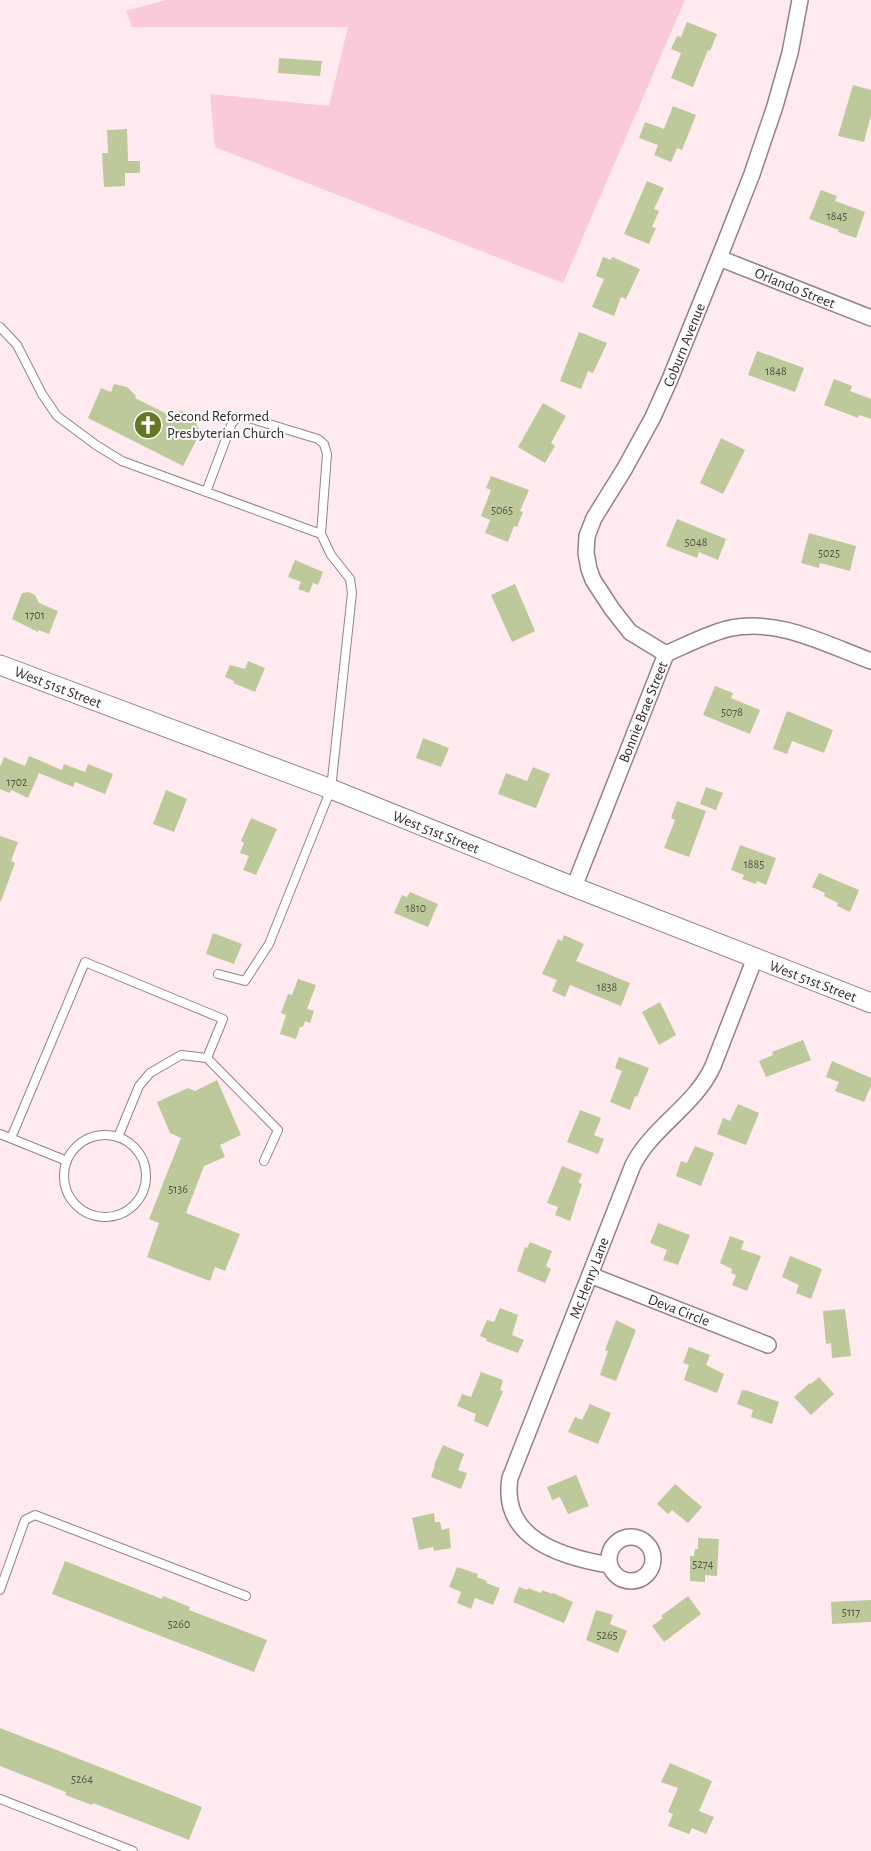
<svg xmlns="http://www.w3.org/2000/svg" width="871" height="1851" viewBox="0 0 871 1851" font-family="'Alegreya Sans',sans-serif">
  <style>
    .green { fill: #facad9 }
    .building { fill: #bdc99a }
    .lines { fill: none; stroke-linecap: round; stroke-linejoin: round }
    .service-casing { stroke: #968086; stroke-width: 10 }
    .minor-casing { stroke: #968086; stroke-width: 18 }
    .tertiary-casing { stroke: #968086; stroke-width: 21 }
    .service { stroke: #fff; stroke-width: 8 }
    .minor { stroke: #fff; stroke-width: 15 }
    .tertiary { stroke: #fff; stroke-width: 19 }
    .labels { text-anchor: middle; stroke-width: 4; stroke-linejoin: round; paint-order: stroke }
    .number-label { font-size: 12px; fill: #565248 }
    .street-label { font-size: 15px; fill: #332a2d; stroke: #fdfdfd }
    .poi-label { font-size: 15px; fill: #332a2d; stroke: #fdfdfd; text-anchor: start }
  </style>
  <rect width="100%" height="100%" fill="#feeaef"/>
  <path class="green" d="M166 0H685L563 283 215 147 210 94 329 106 348 27H132L126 11Z"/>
  <g class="building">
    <path d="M687 22 717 34 710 51 708 50 693 87 671 78 681 53 671 49 677 36 681 37Z"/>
    <path d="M279 58 322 61 320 76 278 73Z"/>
    <path d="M853 85 871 90V115L864 142 838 136Z"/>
    <path d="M673 106 696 115 682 150 677 148 671 162 654 155 658 145 639 138 645 122 664 129Z"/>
    <path d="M127 129 128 161H140V173H125V186L104 187 102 153H108L107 130Z"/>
    <path d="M647 181 664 188 654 209 659 211 652 227 656 228 649 244 624 234Z"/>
    <path d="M821 190 837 196 835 201 865 212 856 238 838 232 839 230 809 219Z"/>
    <path d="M603 257 611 260 612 257 640 269 626 299 621 297 614 316 592 307 604 279 596 276Z"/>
    <path d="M579 332 607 343 593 373 588 371 581 389 560 381Z"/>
    <path d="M757 351 804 368 795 392 748 375Z"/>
    <path d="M834 379 852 386 850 391 871 399V419L859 415 858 418 824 405Z"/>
    <path d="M114 384 127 387 136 396 135 398 167 414 182 411 194 418 200 433 183 466 88 418 101 388 111 392Z"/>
    <path d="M543 403 566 416 551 443 555 446 545 463 518 447Z"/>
    <path d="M721 438 745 450 723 494 700 483Z"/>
    <path d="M491 476 529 490 520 511 523 512 517 527 514 526 508 542 485 533 490 520 481 516 491 490 486 488Z"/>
    <path d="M677 519 726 539 718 560 699 552 697 558 666 546Z"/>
    <path d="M809 533 856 546 850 571 820 563 819 568 801 563Z"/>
    <path d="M295 560 323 572 318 585 313 583 309 593 298 589 301 582 288 577Z"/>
    <path d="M515 584 535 631 512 642 491 595Z"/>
    <path d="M29 592 35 595 39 603 58 611 49 634 39 630 38 632 12 619 22 593Z"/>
    <path d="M248 661 265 668 255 692 233 683 234 681 225 677 230 665 245 669Z"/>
    <path d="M715 686 733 693 731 698 760 710 750 734 703 715Z"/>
    <path d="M787 711 833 730 824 753 792 741 787 754 773 749Z"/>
    <path d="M423 738 449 748 441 767 416 758Z"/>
    <path d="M29 756 62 770 64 764 85 772 88 764 113 774 105 794 75 782 73 787 39 773 28 798 11 790 10 793 0 789V767L4 757 25 766Z"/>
    <path d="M533 767 550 774 536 808 498 794 506 773 527 781Z"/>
    <path d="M706 787 723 793 716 810 700 804Z"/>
    <path d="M166 790 187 799 174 832 153 824Z"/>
    <path d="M677 801 706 811 689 857 664 848 675 820 671 818Z"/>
    <path d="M251 818 277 829 256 875 243 870 249 856 240 853 244 843 241 841Z"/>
    <path d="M0 836 18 842 11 861 15 863 1 901H0Z"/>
    <path d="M740 845 776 858 766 885 757 881 756 884 742 879 744 875 731 870Z"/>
    <path d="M819 873 859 890 850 912 837 906 838 903 824 896 825 893 812 887Z"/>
    <path d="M410 892 438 904 428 927 394 913 402 895 407 897Z"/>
    <path d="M213 933 242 944 234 964 206 954Z"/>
    <path d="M564 935 584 944 576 961 630 983 621 1006 570 985 565 997 552 991 557 980 542 974 558 939 562 941Z"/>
    <path d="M298 979 316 985 307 1009 314 1011 310 1023 305 1021 303 1027H300L296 1039 280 1034 286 1015 281 1013 288 994 292 995Z"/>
    <path d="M660 1002 676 1035 659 1045 642 1012Z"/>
    <path d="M803 1040 811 1060 766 1077 759 1061 773 1055 772 1052Z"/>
    <path d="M619 1057 649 1068 637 1097 635 1096 630 1110 610 1102 622 1071 615 1068Z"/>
    <path d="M832 1061 871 1078V1086L864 1102 835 1091 839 1082 826 1077Z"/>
    <path d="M217 1080 241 1135 220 1145 225 1157 204 1166 186 1213 240 1234 225 1271 215 1267 210 1281 147 1257 159 1223 149 1219 181 1138 170 1133 157 1102 188 1088 195 1091Z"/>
    <path d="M738 1104 759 1113 746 1145 717 1134 723 1118 730 1121Z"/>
    <path d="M580 1110 601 1118 594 1135 604 1139 598 1154 567 1142Z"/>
    <path d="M695 1146 714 1153 701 1186 676 1176 681 1161 687 1163Z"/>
    <path d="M562 1166 582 1174 579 1181V1183L582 1184 570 1221 555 1215 558 1207 547 1203Z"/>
    <path d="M658 1223 690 1235 678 1265 663 1260 667 1250 650 1243Z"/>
    <path d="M730 1236 744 1241 741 1249 761 1256 747 1291 732 1285 736 1275 731 1273 732 1269 720 1263Z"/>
    <path d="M530 1242 552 1251 546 1266 551 1269 545 1283 517 1271 525 1247 527 1248Z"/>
    <path d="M790 1256 822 1269 811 1299 796 1293 799 1285 782 1277Z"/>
    <path d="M500 1308 518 1315 512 1335 524 1340 518 1353 486 1341 487 1339 480 1336 487 1320 494 1322Z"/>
    <path d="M845 1309 851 1356 832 1358 831 1343 826 1344 823 1311Z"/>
    <path d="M616 1320 636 1330 616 1381 600 1375 608 1351 605 1350Z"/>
    <path d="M689 1347 710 1355 706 1365 724 1374 717 1393 684 1380 689 1365 683 1363Z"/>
    <path d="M481 1372 503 1380 500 1390 503 1391 488 1427 474 1421 476 1414 457 1406 462 1394 471 1397Z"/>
    <path d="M819 1377 834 1394 811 1415 794 1397 810 1383 811 1384Z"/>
    <path d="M742 1390 745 1391V1390L779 1402 772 1424 751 1417 753 1410 737 1404Z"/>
    <path d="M590 1404 611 1413 598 1444 568 1432 575 1417 582 1420Z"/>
    <path d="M443 1445 464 1454 458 1470 467 1473 461 1489 431 1477 435 1465H434Z"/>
    <path d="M576 1475 589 1506 568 1514 560 1497 552 1500 547 1487Z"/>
    <path d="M675 1484 702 1507 688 1523 672 1510 668 1514 657 1504Z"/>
    <path d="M434 1513 435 1522H440L442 1530 449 1528 451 1548 434 1551 433 1547 419 1550 412 1518Z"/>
    <path d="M698 1538 719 1539 717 1576 705 1575V1582L690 1581V1556H694L695 1549H698Z"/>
    <path d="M65 1561 162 1599 163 1596 190 1607 189 1610 267 1640 254 1672 52 1594Z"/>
    <path d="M457 1567 478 1574 477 1577 487 1581 486 1583 500 1588 493 1605 475 1598 471 1609 457 1603 461 1592 449 1587Z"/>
    <path d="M519 1587 527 1590 528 1588 541 1593 542 1590 552 1594 553 1593 573 1602 564 1623 513 1602Z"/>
    <path d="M688 1596 701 1614 664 1642 652 1626 663 1618 661 1616Z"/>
    <path d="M871 1600V1622L832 1624 831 1602Z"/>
    <path d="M596 1610 613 1615 610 1624 627 1631 618 1653 586 1640Z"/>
    <path d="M0 1728 202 1807 189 1840 93 1803 92 1805 65 1795 66 1792 0 1766Z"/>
    <path d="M670 1763 712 1781 699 1811 714 1817 706 1834 692 1828 689 1834 668 1826 673 1814 668 1812 678 1788 661 1782Z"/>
  </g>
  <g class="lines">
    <defs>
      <g id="service">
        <path d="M0 327 17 345 42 394 57 416 96 445 122 461 321 534 331 555 350 579 352 593 331 789 269 944 245 981 218 974"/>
        <path d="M206 492 232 423 238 417H246L318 439 324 444 327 454 321 534"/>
        <path d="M207 1058 278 1130 264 1161"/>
        <path d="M0 1134 67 1161"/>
        <circle cx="105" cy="1176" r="41"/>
        <path d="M11 1138 85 962 223 1019 207 1058 181 1055 150 1073 139 1086 118 1137"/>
        <path d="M0 1590 25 1520 35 1515 246 1596"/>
        <path d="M0 1799 133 1851"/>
      </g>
      <g id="minor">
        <path d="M719 258 871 318"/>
        <path d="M666 654 630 632 612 609 593 580 589 569 586 553 587 536 594 518 625 468 653 417 670 379 719 258 752 174 775 106 790 53 800 0"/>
        <path d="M574 887 666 654C686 645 705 635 727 629 777 617 825 644 871 661"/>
        <path d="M590 1275 768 1345"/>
        <circle cx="631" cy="1559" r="22"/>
        <path d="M609 1565C562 1557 500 1539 510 1478L633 1165C653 1126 695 1106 713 1066L755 958"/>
      </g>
      <path id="tertiary" d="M0 665 331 789 574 887 871 1003"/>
    </defs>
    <use href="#service" class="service-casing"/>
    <use href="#minor" class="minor-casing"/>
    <use href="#tertiary" class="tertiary-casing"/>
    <use href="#service" class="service"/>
    <use href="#minor" class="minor"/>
    <use href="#tertiary" class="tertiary"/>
  </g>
  <defs>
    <symbol id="church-disc" viewBox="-11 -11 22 22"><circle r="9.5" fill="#667623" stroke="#fdfdfd"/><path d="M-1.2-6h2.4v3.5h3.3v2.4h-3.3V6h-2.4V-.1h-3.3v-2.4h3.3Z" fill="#fff"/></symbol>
  </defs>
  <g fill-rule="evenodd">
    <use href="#church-disc" x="132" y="409" width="32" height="32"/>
  </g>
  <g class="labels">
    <g class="number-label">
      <text x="837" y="220">1845</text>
      <text x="776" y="375">1848</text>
      <text x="502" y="514">5065</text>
      <text x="696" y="546">5048</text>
      <text x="829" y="557">5025</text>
      <text x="35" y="619">1701</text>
      <text x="732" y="716">5078</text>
      <text x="17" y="786">1702</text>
      <text x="754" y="868">1885</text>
      <text x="416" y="912">1810</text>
      <text x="607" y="991">1838</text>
      <text x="178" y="1193">5136</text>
      <text x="703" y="1568">5274</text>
      <text x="851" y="1616">5117</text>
      <text x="179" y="1628">5260</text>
      <text x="607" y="1639">5265</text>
      <text x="82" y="1783">5264</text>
    </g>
    <g class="street-label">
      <text transform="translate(795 288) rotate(22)" y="5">Orlando Street</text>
      <text transform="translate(684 345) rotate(-68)" y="5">Coburn Avenue</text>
      <text transform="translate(58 687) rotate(21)" y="5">West 51st Street</text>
      <text transform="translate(643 712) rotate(-68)" y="5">Bonnie Brae Street</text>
      <text transform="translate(436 832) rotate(22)" y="5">West 51st Street</text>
      <text transform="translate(813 981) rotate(21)" y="5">West 51st Street</text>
      <text transform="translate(589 1278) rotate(-69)" y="5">Mc Henry Lane</text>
      <text transform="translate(679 1310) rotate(21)" y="5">Deva Circle</text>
    </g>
    <g class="poi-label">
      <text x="167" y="421">Second Reformed<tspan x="167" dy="17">Presbyterian Church</tspan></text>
    </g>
  </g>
</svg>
